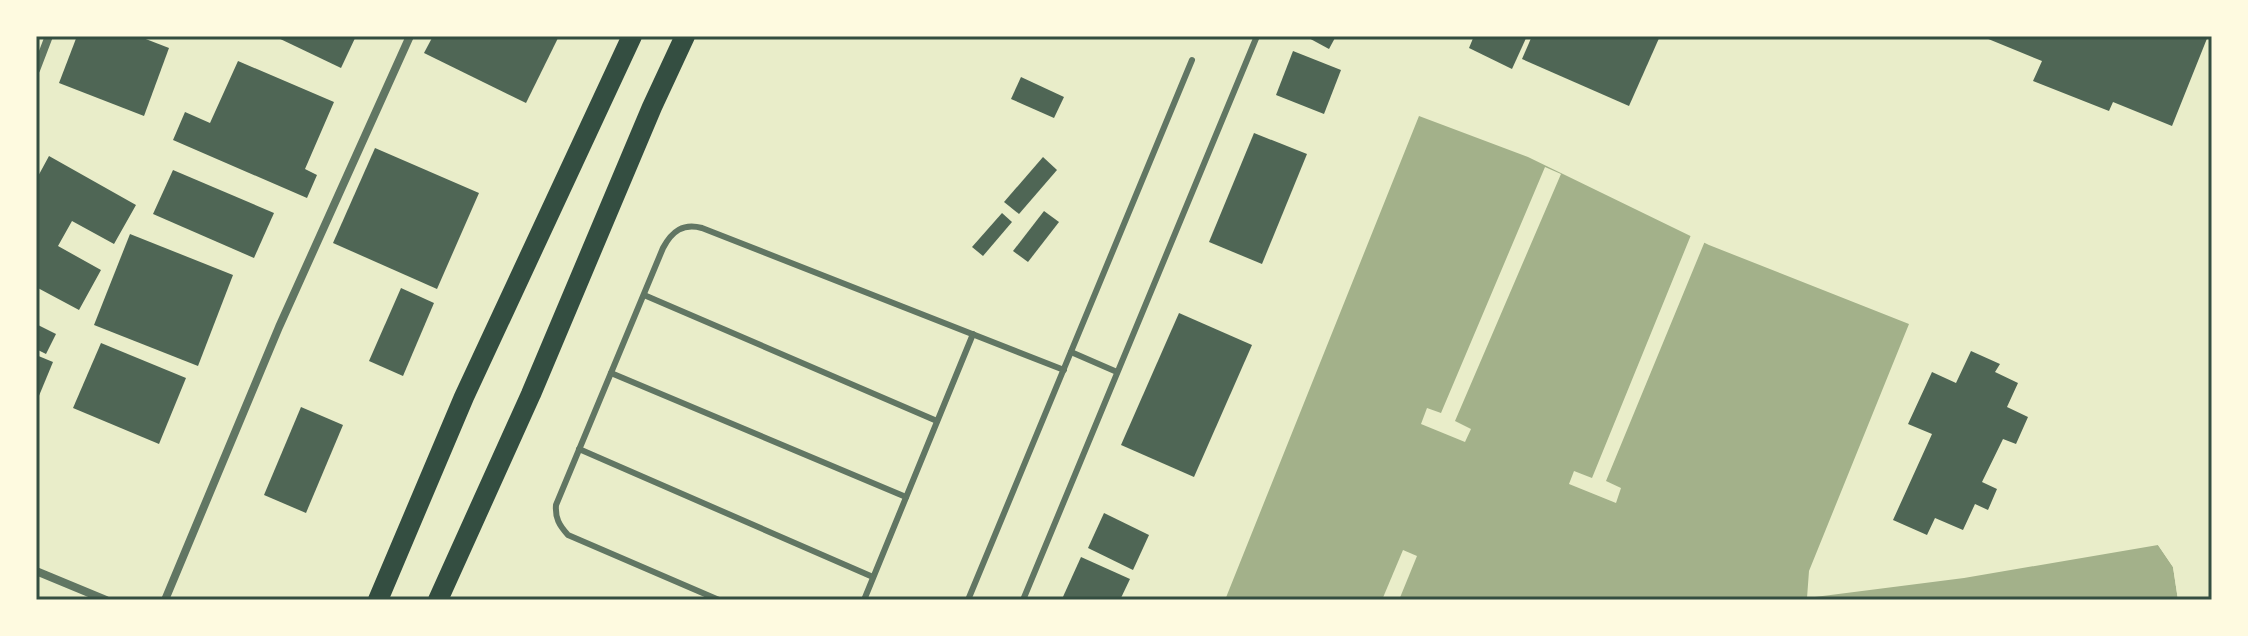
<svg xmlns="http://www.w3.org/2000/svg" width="2248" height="636" viewBox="0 0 2248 636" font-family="'Archivo Narrow',sans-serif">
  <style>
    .water { fill: #a3b18a }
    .pier { fill: #e9edc9 }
    .building { fill: #4f6655 }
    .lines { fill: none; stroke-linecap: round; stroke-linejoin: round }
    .service { stroke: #617663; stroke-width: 6 }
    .minor { stroke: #617663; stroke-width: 8 }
    .primary { stroke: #344e41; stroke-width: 20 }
    .neatline { fill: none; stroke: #344e41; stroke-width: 3 }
  </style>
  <rect width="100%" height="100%" fill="#e9edc9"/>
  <path class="water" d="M1419 116 1528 157 1709 245 1909 324 1809 571 1807 598 1964 578 2158 545 2173 567 2178 600H1225Z"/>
  <g class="pier">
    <path d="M1545 167 1561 174 1455 421 1471 429 1465 442 1421 424 1427 408 1441 413Z"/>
    <path d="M1691 235 1705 241 1606 481 1621 488 1616 503 1569 484 1574 471 1592 478Z"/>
    <path d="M2160 541 2177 566 2182 600H2178L2173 567 2158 545Z"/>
    <path d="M1403 550 1417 556 1399 600H1382Z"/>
  </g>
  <g class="building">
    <path d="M77 36H138L169 48 144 116 59 83Z"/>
    <path d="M274 36H356L341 68Z"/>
    <path d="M433 36H559L526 103 424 53Z"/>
    <path d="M1305 36H1336L1329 49Z"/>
    <path d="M1474 36H1527L1512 69 1469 48Z"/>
    <path d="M1532 36H1660L1629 106 1522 59Z"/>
    <path d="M1981 36H2208L2172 126 2113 102 2109 111 2033 81 2042 61Z"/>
    <path d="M1293 51 1341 70 1324 114 1276 95Z"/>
    <path d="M238 61 334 102 305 169 317 175 307 198 173 140 185 112 210 123Z"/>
    <path d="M1021 77 1064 97 1054 118 1011 99Z"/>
    <path d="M1254 133 1307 154 1262 264 1209 242Z"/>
    <path d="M375 148 479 193 437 289 333 243Z"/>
    <path d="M49 156 136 205 114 244 72 221 58 246 101 270 79 310 36 287V180Z"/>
    <path d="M1043 157 1057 170 1019 214 1004 202Z"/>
    <path d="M173 170 274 213 254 258 153 214Z"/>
    <path d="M1044 211 1059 222 1028 262 1013 251Z"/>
    <path d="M1002 213 1012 222 983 256 972 247Z"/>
    <path d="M130 234 233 275 198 366 94 325Z"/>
    <path d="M401 288 434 303 403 376 369 361Z"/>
    <path d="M1179 313 1252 345 1194 477 1121 445Z"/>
    <path d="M36 324 56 334 46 354 36 349Z"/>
    <path d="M101 343 186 378 159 444 73 408Z"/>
    <path d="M1971 351 2000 364 1995 372 2018 383 2007 407 2028 417 2016 444 2003 439 1982 482 1997 489 1988 510 1975 504 1963 530 1935 518 1927 535 1893 520 1932 434 1908 424 1932 372 1956 383Z"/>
    <path d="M36 355 53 362 36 403Z"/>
    <path d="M301 407 343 425 306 513 264 495Z"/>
    <path d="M1104 513 1149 535 1133 570 1088 548Z"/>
    <path d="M1081 557 1130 579 1120 600 1062 599Z"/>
  </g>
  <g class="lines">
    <g class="service">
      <path d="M644 295 937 421"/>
      <path d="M1071 352 1117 372"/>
      <path d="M611 373 906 497"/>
      <path d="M579 449 873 577"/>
      <path d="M719 600 568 535C559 525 555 518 556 505L663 248C672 231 683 223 702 228L1064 370"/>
      <path d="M864 600 973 334"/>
      <path d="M968 600 1192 60"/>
      <path d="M1023 600 1257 36"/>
    </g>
    <g class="minor">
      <path d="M36 70 49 36"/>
      <path d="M36 571 106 600"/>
      <path d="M165 600 279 327 410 36"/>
    </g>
    <g class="primary">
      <path d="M378 600 464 397 632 36"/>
      <path d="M438 600 531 394 652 107 685 36"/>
    </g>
  </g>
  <rect width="2248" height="636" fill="none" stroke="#fefae0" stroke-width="76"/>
  <rect x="38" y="38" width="2172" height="560" class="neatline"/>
</svg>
